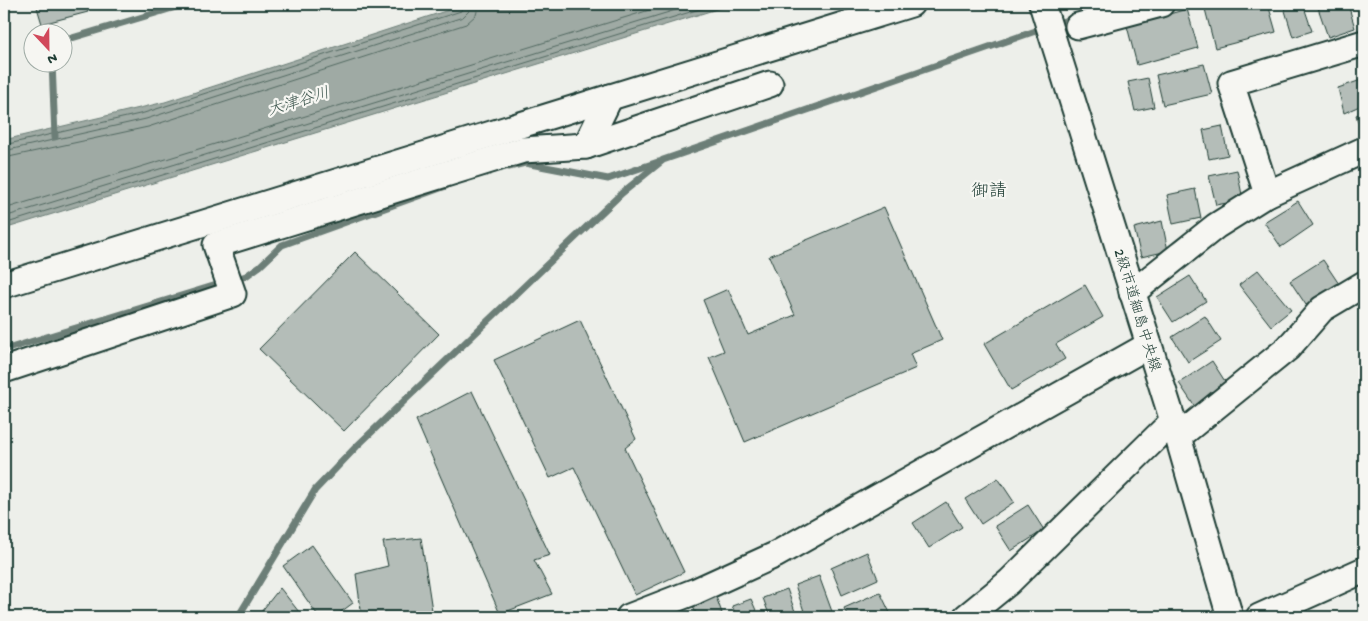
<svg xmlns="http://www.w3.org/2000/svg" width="1368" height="621" viewBox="0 0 1368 621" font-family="'Gochi Hand','Klee One',sans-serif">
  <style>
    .water { fill: #9faaa4; stroke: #6c7e77 }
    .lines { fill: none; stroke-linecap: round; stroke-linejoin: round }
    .shore { stroke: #526961; stroke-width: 1 }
    .stream { stroke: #6c7e77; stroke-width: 7 }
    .building { fill: #b4bdb8; stroke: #1f3d34 }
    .minor-casing { stroke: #1f3d34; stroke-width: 29 }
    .minor { stroke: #f6f6f2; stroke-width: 25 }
    .labels { text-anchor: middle; stroke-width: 4.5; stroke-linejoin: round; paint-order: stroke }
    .street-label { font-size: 15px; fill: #1f3d34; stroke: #f6f6f2 }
    .water-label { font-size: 16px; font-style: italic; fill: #3f5850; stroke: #f6f6f2 }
    .quarter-label { font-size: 18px; fill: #1f3d34; stroke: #f6f6f2 }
  </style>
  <rect width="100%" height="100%" fill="#edefea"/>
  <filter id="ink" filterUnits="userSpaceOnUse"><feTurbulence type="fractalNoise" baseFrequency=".02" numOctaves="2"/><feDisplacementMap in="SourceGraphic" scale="10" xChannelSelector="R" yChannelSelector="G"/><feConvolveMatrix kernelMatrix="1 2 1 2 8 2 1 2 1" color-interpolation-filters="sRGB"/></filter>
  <g filter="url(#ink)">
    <path class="water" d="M467 4H733L4 229V140L165 102Z"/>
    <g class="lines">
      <g class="shore">
        <path d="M4 145 144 113 461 11 465 4"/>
        <path d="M4 151 146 119 463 17 469 11 471 4"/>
        <path d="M4 158 148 127 466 24 476 15 479 4"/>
        <path d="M4 209 669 4"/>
        <path d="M4 217 695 4"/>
        <path d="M4 224 716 4"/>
      </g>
      <g class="stream">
        <path d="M62 41 186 4"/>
        <path d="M52 62 55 137"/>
        <path d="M509 167 525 163 608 179 658 162"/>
        <path d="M4 350 246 276 260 266 282 245 446 186"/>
        <path d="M238 617 315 490 357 446 622 193 663 160 1076 17"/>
      </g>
    </g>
    <g class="building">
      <path d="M36 4H86L88 12 42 24Z"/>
      <path d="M1226 4H1268L1276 32 1215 48 1205 9Z"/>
      <path d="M1283 4H1303L1312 31 1293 37Z"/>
      <path d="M1348 4 1355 28 1328 37 1317 5Z"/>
      <path d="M1187 9 1198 48 1137 65 1127 26Z"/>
      <path d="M1204 64 1212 94 1163 105 1156 75Z"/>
      <path d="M1148 78 1154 107 1135 111 1128 82Z"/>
      <path d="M1364 79V104L1344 113 1338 88Z"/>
      <path d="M1364 112V138H1363L1356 115Z"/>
      <path d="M1222 126 1228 155 1209 159 1203 130Z"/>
      <path d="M1237 170 1243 200 1216 205 1209 176Z"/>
      <path d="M1195 189 1201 218 1173 224 1167 195Z"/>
      <path d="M1298 201 1313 225 1281 247 1264 222Z"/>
      <path d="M884 207 942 340 910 354 916 368 745 442 709 357 724 351 703 300 728 289 748 335 795 315 769 256Z"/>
      <path d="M1162 221 1168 251 1141 257 1134 228Z"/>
      <path d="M355 252 439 334 344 431 259 349Z"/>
      <path d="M1323 260 1339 284 1306 305 1290 281Z"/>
      <path d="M1258 270 1291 310 1271 326 1239 285Z"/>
      <path d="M1190 276 1206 301 1173 322 1157 297Z"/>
      <path d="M1085 285 1103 317 1056 344 1065 359 1011 390 984 344Z"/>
      <path d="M1205 316 1221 341 1188 362 1172 337Z"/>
      <path d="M580 320 636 439 625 448 684 572 635 595 574 467 550 478 494 360Z"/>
      <path d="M1212 361 1228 386 1195 407 1179 383Z"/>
      <path d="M472 391 550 555 534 560 552 594 500 614 416 420Z"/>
      <path d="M998 478 1014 502 981 524 965 499Z"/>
      <path d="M946 502 962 527 929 548 913 523Z"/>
      <path d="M1028 505 1044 530 1011 551 995 526Z"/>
      <path d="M421 538 433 617H362L356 574 388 566 383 542Z"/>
      <path d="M312 545 353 603 334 617H319L283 566Z"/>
      <path d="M867 552 878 579 842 595 831 568Z"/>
      <path d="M819 576 834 617H806L795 585Z"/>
      <path d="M280 588 303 617H257Z"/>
      <path d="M787 589 797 617H770L763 598Z"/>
      <path d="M880 592 892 617H848L844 608Z"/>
      <path d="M715 594 722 613 713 617H697L692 603Z"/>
      <path d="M751 599 759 617H737L732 606Z"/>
    </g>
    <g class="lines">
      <defs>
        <g id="minor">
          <path d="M1042 4 1178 437 1230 617"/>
          <path d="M1078 26 1161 4"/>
          <path d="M586 146 610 97"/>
          <path d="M1267 194 1231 83 1364 43"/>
          <path d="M4 285 911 4"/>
          <path d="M1132 293 1216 226 1267 194 1364 150"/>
          <path d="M4 370 233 294 216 245 523 150 586 146 770 84"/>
          <path d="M1178 437 1288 348 1322 309 1364 284"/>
          <path d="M629 617 696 591 775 555 1149 345"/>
          <path d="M966 617 1009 582 1173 421"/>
          <path d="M1259 617 1364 570"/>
        </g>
      </defs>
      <use href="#minor" class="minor-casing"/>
      <use href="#minor" class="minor"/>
    </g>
  </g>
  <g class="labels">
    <g class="street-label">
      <text transform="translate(1138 310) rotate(73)" y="5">2級市道細島中央線</text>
    </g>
    <g class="water-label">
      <text transform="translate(298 100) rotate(-17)" y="6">大津谷川</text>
    </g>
    <g class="quarter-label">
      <text x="989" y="196">御請</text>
    </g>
  </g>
  <rect width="1368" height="621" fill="none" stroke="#f6f6f2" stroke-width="20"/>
  <rect x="10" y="10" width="1348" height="601" fill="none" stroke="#1f3d34" stroke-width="2" filter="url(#ink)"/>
  <g transform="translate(48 48) rotate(158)"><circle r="24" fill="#f6f6f2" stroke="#a0aca6"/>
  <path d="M0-4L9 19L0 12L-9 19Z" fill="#d1495b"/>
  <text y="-8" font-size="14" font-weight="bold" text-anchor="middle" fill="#1f3d34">N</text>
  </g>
</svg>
